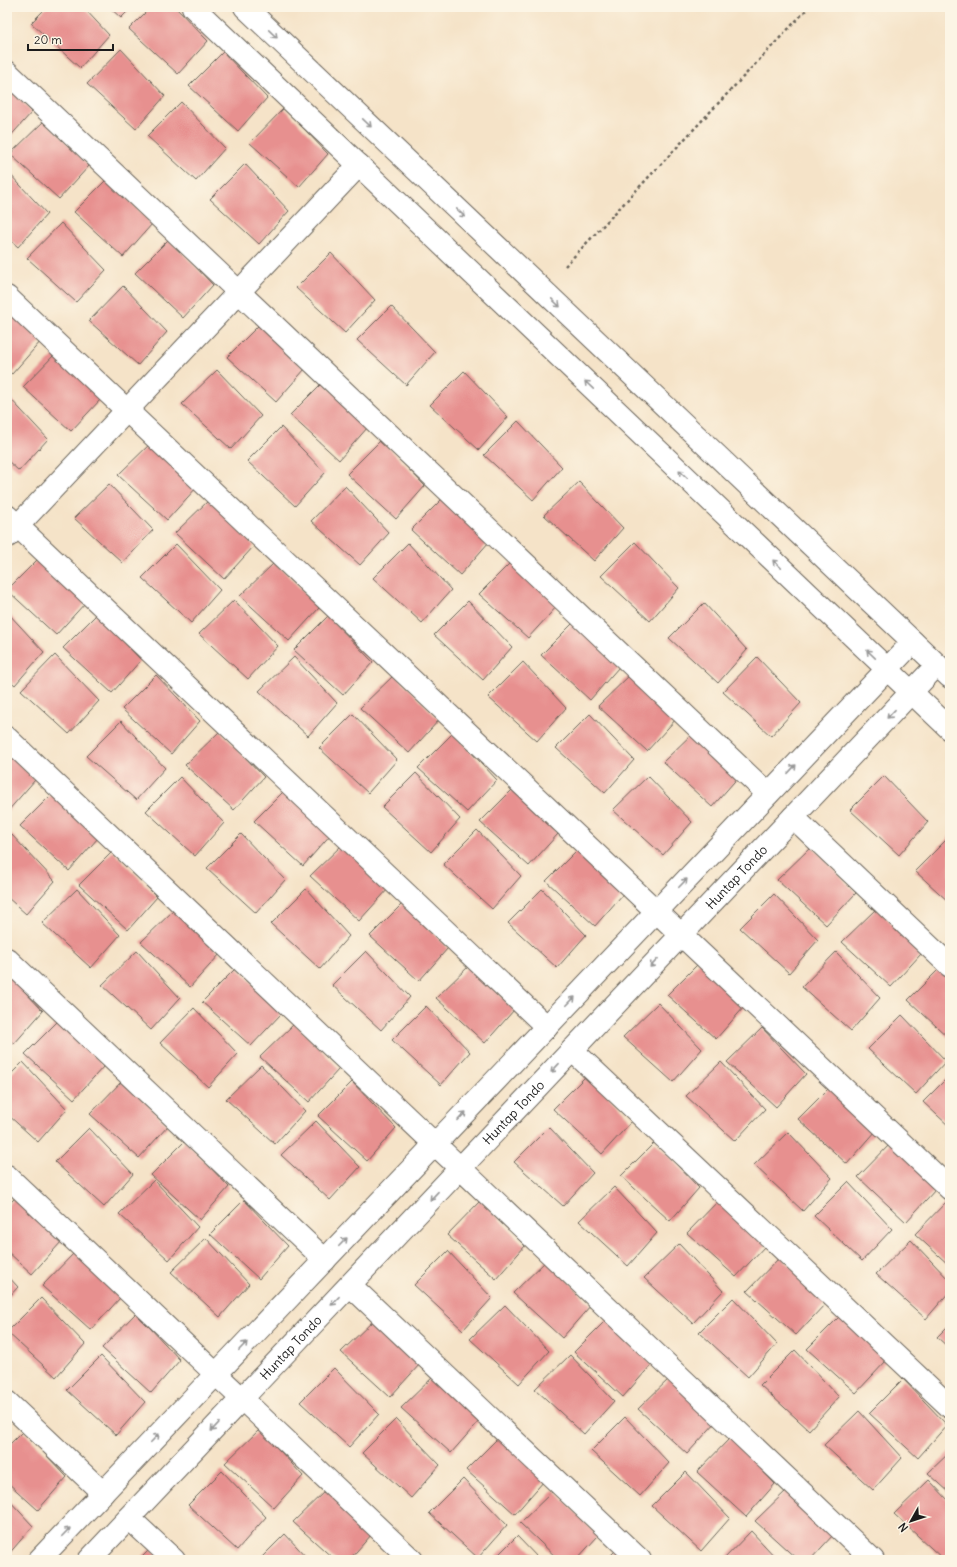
<svg xmlns="http://www.w3.org/2000/svg" width="957" height="1567" viewBox="0 0 957 1567" font-family="Delius,sans-serif">
  <style>
    .building { fill: #e7908f }
    .lines { fill: none; stroke-linecap: round; stroke-linejoin: round }
    .street-casing { stroke: #686258; stroke-width: 24 }
    .path { stroke: #686258; stroke-width: 2.5; stroke-dasharray: 3 3; stroke-linecap: butt }
    .street { stroke: #fff; stroke-width: 22 }
    .oneway { stroke: #999 }
    .labels { text-anchor: middle; stroke-width: 3.5; stroke-linejoin: round; paint-order: stroke }
    .street-label { font-size: 13px; fill: #1c1c1c; stroke: #fcf5e5 }
  </style>
  <rect width="100%" height="100%" fill="#fcf5e5"/>
  <filter id="ink" filterUnits="userSpaceOnUse"><feTurbulence type="fractalNoise" baseFrequency=".025" numOctaves="2"/><feDisplacementMap in="SourceGraphic" scale="8" xChannelSelector="R" yChannelSelector="G"/><feConvolveMatrix kernelMatrix="1 2 1 2 8 2 1 2 1" color-interpolation-filters="sRGB"/></filter>
  <filter id="wash" filterUnits="userSpaceOnUse"><feTurbulence type="fractalNoise" baseFrequency=".012" numOctaves="4" result="noise"/><feDisplacementMap in="SourceGraphic" scale="16" xChannelSelector="R" yChannelSelector="G"/><feGaussianBlur stdDeviation="0.9" result="paint"/><feColorMatrix in="noise" values="0 0 0 0 0 0 0 0 0 0 0 0 0 0 0 0 0 1.4 0 .05"/><feComposite in="paint" operator="in"/></filter>
  <g filter="url(#wash)">
    <rect width="100%" height="100%" fill="#f5e3c8"/>
    <g id="blocks">
      <g class="building">
        <path d="M47 7H83L109 35 80 68 31 23Z"/>
        <path d="M109 7H132L121 18Z"/>
        <path d="M151 7H175L208 41 178 74 129 29Z"/>
        <path d="M121 49 165 96 136 129 87 84Z"/>
        <path d="M223 52 267 98 238 131 189 86Z"/>
        <path d="M7 86 32 112 7 140Z"/>
        <path d="M181 102 225 148 196 181 147 136Z"/>
        <path d="M284 108 328 154 299 187 250 143Z"/>
        <path d="M45 120 89 166 59 199 10 154Z"/>
        <path d="M245 164 289 211 259 244 210 199Z"/>
        <path d="M7 171 47 214 18 247 7 237Z"/>
        <path d="M108 178 152 224 123 257 74 212Z"/>
        <path d="M61 223 106 270 76 302 27 258Z"/>
        <path d="M169 239 213 285 183 318 135 273Z"/>
        <path d="M331 253 375 300 345 333 296 288Z"/>
        <path d="M123 286 167 332 138 365 89 321Z"/>
        <path d="M7 305 41 341 12 374 7 370Z"/>
        <path d="M391 306 435 352 406 385 357 340Z"/>
        <path d="M261 323 305 369 276 402 227 357Z"/>
        <path d="M57 352 101 399 71 431 23 387Z"/>
        <path d="M217 370 261 416 231 449 182 404Z"/>
        <path d="M464 371 508 417 479 450 430 405Z"/>
        <path d="M324 381 368 427 339 460 290 415Z"/>
        <path d="M7 395 48 439 19 471 7 460Z"/>
        <path d="M518 421 562 467 533 500 484 455Z"/>
        <path d="M281 427 325 473 295 506 247 461Z"/>
        <path d="M381 440 425 486 396 519 347 474Z"/>
        <path d="M153 441 197 487 167 520 118 475Z"/>
        <path d="M579 482 623 528 594 561 544 515Z"/>
        <path d="M109 484 153 530 123 563 74 518Z"/>
        <path d="M345 486 389 533 360 565 311 521Z"/>
        <path d="M445 496 489 542 460 575 411 530Z"/>
        <path d="M210 499 254 546 224 579 175 533Z"/>
        <path d="M635 542 679 588 650 621 601 576Z"/>
        <path d="M408 543 451 590 422 623 373 578Z"/>
        <path d="M176 544 220 590 191 623 142 578Z"/>
        <path d="M41 556 86 602 56 635 7 590Z"/>
        <path d="M514 559 558 605 528 638 479 594Z"/>
        <path d="M275 562 319 608 289 641 240 596Z"/>
        <path d="M234 600 278 646 248 679 199 634Z"/>
        <path d="M468 601 512 647 483 680 434 635Z"/>
        <path d="M704 603 747 650 718 683 669 638Z"/>
        <path d="M7 612 44 652 15 685 7 678Z"/>
        <path d="M97 614 141 660 112 693 63 648Z"/>
        <path d="M328 616 373 662 343 695 294 650Z"/>
        <path d="M575 621 619 667 590 700 541 655Z"/>
        <path d="M55 655 99 701 69 734 21 690Z"/>
        <path d="M294 657 337 703 308 736 259 691Z"/>
        <path d="M757 657 801 703 771 736 723 692Z"/>
        <path d="M523 662 566 708 537 741 488 697Z"/>
        <path d="M633 672 677 718 647 751 598 706Z"/>
        <path d="M395 674 439 720 409 753 360 708Z"/>
        <path d="M156 675 200 721 171 754 122 709Z"/>
        <path d="M353 714 397 760 368 793 319 748Z"/>
        <path d="M590 714 634 760 605 793 556 748Z"/>
        <path d="M121 721 165 768 136 800 86 756Z"/>
        <path d="M698 728 741 774 712 807 663 762Z"/>
        <path d="M220 731 264 777 234 810 185 765Z"/>
        <path d="M453 733 497 780 467 812 418 768Z"/>
        <path d="M7 750 35 780 7 812Z"/>
        <path d="M416 773 460 819 431 852 382 807Z"/>
        <path d="M648 776 692 822 663 855 613 810Z"/>
        <path d="M884 776 928 822 899 855 850 810Z"/>
        <path d="M180 777 224 823 195 856 146 811Z"/>
        <path d="M288 787 332 833 303 866 254 821Z"/>
        <path d="M515 787 558 834 529 866 480 822Z"/>
        <path d="M54 792 98 838 69 871 20 826Z"/>
        <path d="M477 830 521 876 492 909 443 864Z"/>
        <path d="M11 834 55 881 26 914 7 897V839Z"/>
        <path d="M241 834 285 880 256 913 207 868Z"/>
        <path d="M950 836V903L915 871Z"/>
        <path d="M345 842 389 888 359 921 310 876Z"/>
        <path d="M812 846 856 893 826 925 777 880Z"/>
        <path d="M580 847 624 893 595 926 546 881Z"/>
        <path d="M113 851 157 897 128 930 79 885Z"/>
        <path d="M77 889 120 935 91 968 42 923Z"/>
        <path d="M306 889 349 936 320 969 271 924Z"/>
        <path d="M542 889 586 935 557 968 508 923Z"/>
        <path d="M774 894 818 940 789 973 740 928Z"/>
        <path d="M404 902 448 948 419 981 370 936Z"/>
        <path d="M176 908 220 954 190 987 141 942Z"/>
        <path d="M877 908 921 954 891 987 842 942Z"/>
        <path d="M137 951 180 998 151 1030 102 985Z"/>
        <path d="M366 951 410 997 381 1030 332 985Z"/>
        <path d="M836 952 880 998 851 1031 802 987Z"/>
        <path d="M702 960 745 1006 716 1039 667 995Z"/>
        <path d="M471 964 514 1010 485 1043 436 998Z"/>
        <path d="M942 966 950 974V1039L908 1000Z"/>
        <path d="M237 967 281 1014 251 1046 202 1002Z"/>
        <path d="M7 973 43 1011 14 1044 7 1038Z"/>
        <path d="M658 1003 702 1049 673 1082 623 1037Z"/>
        <path d="M426 1006 470 1052 441 1085 392 1040Z"/>
        <path d="M194 1008 238 1054 208 1087 160 1043Z"/>
        <path d="M902 1015 946 1061 916 1094 868 1049Z"/>
        <path d="M60 1019 104 1066 74 1099 25 1054Z"/>
        <path d="M295 1023 339 1069 309 1102 260 1057Z"/>
        <path d="M762 1028 806 1074 776 1107 727 1062Z"/>
        <path d="M23 1062 67 1109 38 1142 7 1114V1078Z"/>
        <path d="M721 1062 765 1109 735 1141 686 1096Z"/>
        <path d="M261 1065 305 1111 275 1144 226 1099Z"/>
        <path d="M588 1074 632 1121 602 1154 553 1109Z"/>
        <path d="M950 1075V1127L923 1102Z"/>
        <path d="M124 1079 168 1126 139 1158 90 1114Z"/>
        <path d="M352 1082 396 1128 367 1161 318 1116Z"/>
        <path d="M832 1085 876 1131 847 1164 798 1119Z"/>
        <path d="M316 1121 360 1167 330 1200 281 1155Z"/>
        <path d="M549 1127 593 1173 563 1206 514 1162Z"/>
        <path d="M89 1128 133 1174 104 1207 55 1162Z"/>
        <path d="M788 1132 832 1178 803 1211 754 1165Z"/>
        <path d="M185 1141 229 1187 200 1220 151 1175Z"/>
        <path d="M655 1142 699 1188 670 1221 621 1176Z"/>
        <path d="M892 1142 936 1189 906 1222 858 1177Z"/>
        <path d="M154 1180 198 1227 169 1260 119 1214Z"/>
        <path d="M848 1182 892 1229 862 1261 814 1216Z"/>
        <path d="M614 1187 657 1233 628 1266 579 1221Z"/>
        <path d="M18 1195 62 1241 32 1274 7 1251V1206Z"/>
        <path d="M721 1198 766 1245 736 1277 687 1233Z"/>
        <path d="M949 1199 950 1200V1266L915 1234Z"/>
        <path d="M244 1200 288 1246 259 1279 210 1234Z"/>
        <path d="M481 1200 525 1246 496 1279 447 1235Z"/>
        <path d="M206 1238 249 1284 220 1317 171 1272Z"/>
        <path d="M911 1240 950 1281V1291L926 1319 876 1274Z"/>
        <path d="M679 1244 723 1291 693 1323 644 1278Z"/>
        <path d="M76 1251 120 1298 91 1330 42 1286Z"/>
        <path d="M448 1251 492 1298 463 1330 414 1285Z"/>
        <path d="M781 1256 826 1303 796 1335 747 1291Z"/>
        <path d="M548 1259 591 1305 562 1338 513 1293Z"/>
        <path d="M7 1275 18 1287 7 1299Z"/>
        <path d="M41 1298 85 1344 56 1377 7 1332Z"/>
        <path d="M733 1298 777 1344 748 1377 699 1332Z"/>
        <path d="M505 1305 549 1351 519 1384 470 1339Z"/>
        <path d="M136 1313 180 1360 151 1393 102 1348Z"/>
        <path d="M842 1314 886 1361 856 1393 807 1349Z"/>
        <path d="M376 1318 420 1364 390 1397 341 1352Z"/>
        <path d="M608 1318 652 1364 623 1397 574 1352Z"/>
        <path d="M950 1324V1349L937 1337Z"/>
        <path d="M795 1350 839 1397 809 1430 760 1385Z"/>
        <path d="M570 1355 614 1401 584 1434 535 1389Z"/>
        <path d="M101 1356 145 1402 116 1435 67 1390Z"/>
        <path d="M334 1368 379 1414 349 1447 300 1402Z"/>
        <path d="M436 1374 480 1420 451 1453 401 1408Z"/>
        <path d="M673 1375 717 1421 687 1454 638 1409Z"/>
        <path d="M903 1379 947 1425 918 1458 869 1413Z"/>
        <path d="M859 1411 902 1458 873 1490 824 1445Z"/>
        <path d="M625 1417 669 1463 640 1496 591 1451Z"/>
        <path d="M396 1419 440 1465 411 1498 362 1453Z"/>
        <path d="M260 1429 303 1476 274 1508 225 1463Z"/>
        <path d="M23 1431 67 1477 38 1510 7 1482V1447Z"/>
        <path d="M501 1435 544 1481 515 1514 466 1470Z"/>
        <path d="M731 1437 775 1484 746 1517 697 1472Z"/>
        <path d="M950 1452V1493L928 1473Z"/>
        <path d="M222 1471 266 1517 237 1550 188 1505Z"/>
        <path d="M686 1472 730 1518 701 1551 652 1506Z"/>
        <path d="M463 1479 507 1525 478 1558 429 1513Z"/>
        <path d="M929 1480 950 1502V1551L943 1559 894 1514Z"/>
        <path d="M790 1487 834 1534 810 1560H798L755 1521Z"/>
        <path d="M328 1488 372 1534 349 1560H335L293 1522Z"/>
        <path d="M554 1490 598 1536 576 1560H559L520 1523Z"/>
        <path d="M7 1498 33 1526 7 1556Z"/>
        <path d="M751 1531 778 1560H723Z"/>
        <path d="M285 1534 309 1560H259Z"/>
        <path d="M517 1536 540 1560H493Z"/>
        <path d="M620 1546 634 1560H606Z"/>
        <path d="M151 1548 162 1560H139Z"/>
        <path d="M858 1550 867 1560H848Z"/>
        <path d="M384 1555 389 1560H378Z"/>
      </g>
    </g>
  </g>
  <g filter="url(#ink)">
    <use href="#blocks" fill-opacity="0" stroke="#686258" stroke-width="1"/>
    <g class="lines">
      <defs>
        <g id="street">
          <path d="M193 7 950 729"/>
          <path d="M245 7 950 677"/>
          <path d="M7 72 768 794"/>
          <path d="M7 297 950 1189"/>
          <path d="M7 516 547 1027"/>
          <path d="M8 536 359 165"/>
          <path d="M7 738 873 1560"/>
          <path d="M793 817 950 966"/>
          <path d="M7 959 325 1260"/>
          <path d="M572 1050 950 1407"/>
          <path d="M7 1176 412 1560"/>
          <path d="M350 1285 640 1560"/>
          <path d="M7 1402 103 1493"/>
          <path d="M129 1518 174 1560"/>
          <path d="M39 1560 913 642"/>
          <path id="s1" d="M89 1560 937 665"/>
        </g>
      </defs>
      <use href="#street" class="street-casing"/>
      <path class="path" d="M565 266 809 7"/>
      <use href="#street" class="street"/>
    </g>
    <defs><path id="oneway-shaft" d="M-6 0H5M1.5-3L5.5 0L1.5 3" fill="none" stroke-width="1.6" stroke-linecap="round" stroke-linejoin="round"/></defs>
    <g class="oneway">
      <use href="#oneway-shaft" transform="translate(273 34) rotate(44)"/>
      <use href="#oneway-shaft" transform="translate(367 123) rotate(44)"/>
      <use href="#oneway-shaft" transform="translate(461 213) rotate(44)"/>
      <use href="#oneway-shaft" transform="translate(556 303) rotate(44)"/>
      <use href="#oneway-shaft" transform="translate(589 385) rotate(-136)"/>
      <use href="#oneway-shaft" transform="translate(683 474) rotate(-136)"/>
      <use href="#oneway-shaft" transform="translate(777 564) rotate(-136)"/>
      <use href="#oneway-shaft" transform="translate(871 654) rotate(-136)"/>
      <use href="#oneway-shaft" transform="translate(891 714) rotate(133)"/>
      <use href="#oneway-shaft" transform="translate(792 769) rotate(-47)"/>
      <use href="#oneway-shaft" transform="translate(683 883) rotate(-46)"/>
      <use href="#oneway-shaft" transform="translate(654 963) rotate(133)"/>
      <use href="#oneway-shaft" transform="translate(571 1001) rotate(-46)"/>
      <use href="#oneway-shaft" transform="translate(555 1068) rotate(133)"/>
      <use href="#oneway-shaft" transform="translate(462 1116) rotate(-47)"/>
      <use href="#oneway-shaft" transform="translate(434 1196) rotate(133)"/>
      <use href="#oneway-shaft" transform="translate(343 1242) rotate(-46)"/>
      <use href="#oneway-shaft" transform="translate(335 1301) rotate(133)"/>
      <use href="#oneway-shaft" transform="translate(243 1346) rotate(-46)"/>
      <use href="#oneway-shaft" transform="translate(215 1427) rotate(133)"/>
      <use href="#oneway-shaft" transform="translate(155 1438) rotate(-46)"/>
      <use href="#oneway-shaft" transform="translate(66 1532) rotate(-46)"/>
    </g>
  </g>
  <g class="labels">
    <g class="street-label">
      <text dy="5" stroke="none"><textPath href="#s1" startOffset="941">Huntap Tondo</textPath></text>
      <text dy="5" stroke="none"><textPath href="#s1" startOffset="617">Huntap Tondo</textPath></text>
      <text dy="5" stroke="none"><textPath href="#s1" startOffset="293">Huntap Tondo</textPath></text>
    </g>
  </g>
  <rect width="957" height="1567" fill="none" stroke="#fcf5e5" stroke-width="24"/>
  <g transform="translate(911 1521) rotate(231)" stroke="#fcf5e5" stroke-width="3" paint-order="stroke">
  <path d="M0-3L7 15L0 10L-7 15Z" fill="#1c1c1c"/>
  <text y="-6" font-size="11" font-weight="bold" text-anchor="middle" fill="#1c1c1c">N</text>
  </g>
  <path d="M28 44v6h85v-6" fill="none" stroke="#1c1c1c" stroke-width="2"/>
  <text x="34" y="44" font-size="12" fill="#1c1c1c" stroke="#fcf5e5" stroke-width="3" paint-order="stroke">20 m</text>
</svg>
